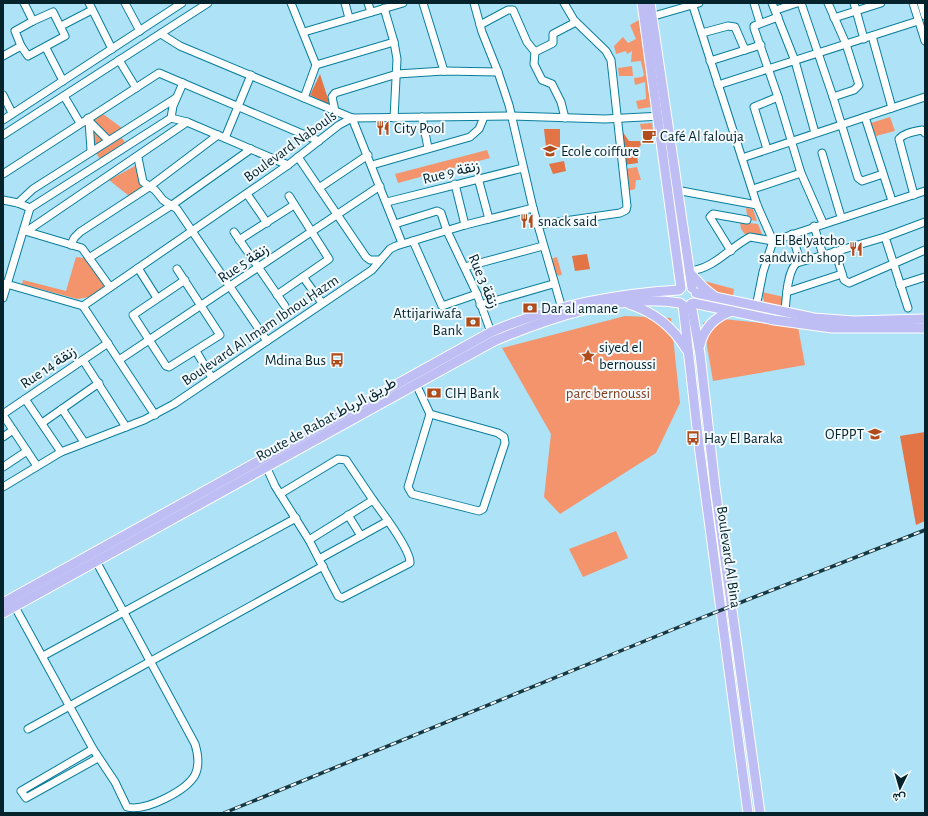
<svg xmlns="http://www.w3.org/2000/svg" width="928" height="816" viewBox="0 0 928 816" font-family="'Alegreya Sans',Vazirmatn,sans-serif">
  <style>
    .green { fill: #f3946d }
    .forest { fill: #e27446 }
    .lines { fill: none; stroke-linecap: round; stroke-linejoin: round }
    .minor-casing { stroke: #087e9b; stroke-width: 9 }
    .major-casing { stroke: #fff; stroke-width: 11 }
    .minor { stroke: #fff; stroke-width: 7 }
    .major { stroke: #bebef5; stroke-width: 9 }
    .rail-casing { stroke: #163843; stroke-width: 3.5 }
    .rail { stroke: #f3fbff; stroke-width: 2; stroke-dasharray: 6; stroke-linecap: butt }
    .labels { text-anchor: middle; stroke-width: 4; stroke-linejoin: round; paint-order: stroke }
    .poi-label { font-size: 15px; fill: #04232d; stroke: #f3fbff; text-anchor: start }
    .street-label { font-size: 15px; fill: #04232d; stroke: #f3fbff }
    .park-label { font-size: 15px; fill: #843d1e; stroke: #f3fbff }
  </style>
  <rect width="100%" height="100%" fill="#aee2f6"/>
  <g class="green">
    <path d="M639 20 651 107 638 109 636 101 646 99 645 82 635 85 634 78 642 77 644 75 641 61 631 62 632 51 627 54 626 51 616 54 614 46 623 37 628 43 636 39 630 25Z"/>
    <path d="M632 66 633 76H619L618 68Z"/>
    <path d="M103 114 122 128 88 149 86 123Z"/>
    <path d="M890 117 895 131 876 136 871 123Z"/>
    <path d="M652 123 653 132 642 133 640 124Z"/>
    <path d="M120 136 125 142 100 159 95 152Z"/>
    <path d="M487 150 490 158 398 183 395 174Z"/>
    <path d="M135 166 142 187 129 196 109 180Z"/>
    <path d="M637 167 641 180H636L635 189 628 191 625 169Z"/>
    <path d="M746 208 753 209 757 221 751 220 747 215Z"/>
    <path d="M740 222 758 224 763 237H747L741 229Z"/>
    <path d="M76 257 84 258 106 286 90 297 77 299 22 284 23 280 66 291Z"/>
    <path d="M557 257 562 275 554 276 550 259Z"/>
    <path d="M697 279 734 289 733 296 697 288Z"/>
    <path d="M762 292 784 297 782 308 764 302Z"/>
    <path d="M625 316 671 318 680 403 656 453 560 514 544 497 551 434 502 348Z"/>
    <path d="M714 318 798 327 805 365 713 381 703 323Z"/>
    <path d="M616 531 628 558 583 577 569 549Z"/>
  </g>
  <g class="forest">
    <path d="M320 74 330 105 310 95Z"/>
    <path d="M544 129H560V147H546Z"/>
    <path d="M622 131 629 141H640L641 145 636 150 638 163 624 165Z"/>
    <path d="M564 161 566 171 553 174 549 164Z"/>
    <path d="M587 254 590 269 575 271 572 256Z"/>
    <path d="M925 432V521L916 525 900 436Z"/>
  </g>
  <g class="lines">
    <defs>
      <g id="minor">
        <path d="M24 3 33 21"/>
        <path d="M89 3 112 49"/>
        <path d="M125 3 140 31"/>
        <path d="M291 3 316 65 304 98"/>
        <path d="M345 3 349 18"/>
        <path d="M368 3 371 12"/>
        <path d="M423 3 444 71"/>
        <path d="M474 3 482 32 498 72 509 105 533 208 563 312"/>
        <path d="M692 3 757 205 773 241 763 272 756 307"/>
        <path d="M754 3 760 23"/>
        <path d="M772 3 795 61 815 133"/>
        <path d="M801 3 833 97 858 178 862 181 883 174"/>
        <path d="M828 3 846 44 859 85 854 90 833 97"/>
        <path d="M854 3 864 39"/>
        <path d="M913 3 925 41"/>
        <path d="M921 3 925 16"/>
        <path d="M384 8 394 42 397 59 394 118"/>
        <path d="M776 10 797 3"/>
        <path d="M53 12 65 36 28 56 21 46 15 31 33 21Z"/>
        <path d="M647 18 699 3"/>
        <path d="M834 18 881 3"/>
        <path d="M480 25 508 10H513L527 42 535 52 553 43V34L576 22"/>
        <path d="M61 26 92 10"/>
        <path d="M304 32 403 3"/>
        <path d="M702 33 728 26 735 27 745 50"/>
        <path d="M161 34 180 46 352 118"/>
        <path d="M872 36 892 108"/>
        <path d="M46 48 63 81"/>
        <path d="M535 52 534 64 542 80 552 84 561 102 565 118"/>
        <path d="M3 56 21 46"/>
        <path d="M119 60 136 88"/>
        <path d="M710 61 761 45"/>
        <path d="M316 65 394 42"/>
        <path d="M718 85 918 21"/>
        <path d="M3 95 12 113"/>
        <path d="M64 96 80 123"/>
        <path d="M778 97 801 173 823 223"/>
        <path d="M335 111 332 97 335 93 397 74 444 71 498 72"/>
        <path d="M422 117 428 148"/>
        <path d="M865 117 892 201"/>
        <path d="M88 118 89 121 91 150"/>
        <path d="M171 118 173 106 183 83"/>
        <path d="M352 118 402 243"/>
        <path d="M3 120 182 3"/>
        <path d="M89 121 108 140"/>
        <path d="M3 135 208 3"/>
        <path d="M225 138 251 75"/>
        <path d="M767 149 754 107 778 97 754 28V26L778 17"/>
        <path d="M822 153 841 217"/>
        <path d="M298 157 366 257 370 260H380"/>
        <path d="M138 158 143 182 155 190 163 200 177 209 267 341"/>
        <path d="M742 158 925 97"/>
        <path d="M372 165 470 137 479 129 484 117"/>
        <path d="M3 174 159 73 319 141"/>
        <path d="M478 178 489 219"/>
        <path d="M455 184 465 225"/>
        <path d="M319 188 368 155"/>
        <path d="M753 189 801 173"/>
        <path d="M676 190 757 205"/>
        <path d="M247 194 267 223"/>
        <path d="M914 195 899 139C903 134 915 131 922 130L925 133"/>
        <path d="M3 200 18 203 30 208"/>
        <path d="M387 202 523 168"/>
        <path d="M18 203 33 189 176 98"/>
        <path d="M395 224 437 211 441 213 447 231 477 294 492 335"/>
        <path d="M537 225 620 213 626 210 627 206 611 60 606 51 574 20 564 3"/>
        <path d="M814 226 823 255"/>
        <path d="M25 231 82 248 110 287"/>
        <path d="M27 231 187 122"/>
        <path d="M234 232 285 306"/>
        <path d="M792 234 800 261"/>
        <path d="M885 237 908 308"/>
        <path d="M239 240 294 205"/>
        <path d="M413 241 442 306 477 294"/>
        <path d="M71 245 74 238 80 232 149 187 218 135"/>
        <path d="M731 251 710 217 713 214 747 220"/>
        <path d="M835 251 844 280 849 283 925 250"/>
        <path d="M89 258 172 205 251 149"/>
        <path d="M465 267 543 246"/>
        <path d="M138 268 157 298"/>
        <path d="M177 269 220 335 169 367 166 366 133 315 185 280"/>
        <path d="M689 271C714 269 729 248 750 237L773 241 925 191"/>
        <path d="M303 277 322 303"/>
        <path d="M3 283 83 306 155 415"/>
        <path d="M900 285 925 277"/>
        <path d="M787 292 842 274"/>
        <path d="M277 295 329 259 289 196"/>
        <path d="M3 298 30 208 171 118 187 122 288 165"/>
        <path d="M480 305 553 284"/>
        <path d="M83 306 288 165 339 125 352 118 512 116 605 119 662 116"/>
        <path d="M785 313C786 300 787 270 797 263L885 237 925 222"/>
        <path d="M196 351 212 378"/>
        <path d="M83 360 126 427"/>
        <path d="M119 360 380 186"/>
        <path d="M416 384 430 414 408 487 412 494 479 511 483 509 505 443 504 437 498 433 430 414"/>
        <path d="M25 399 61 452"/>
        <path d="M62 409 84 442"/>
        <path d="M3 414 108 343"/>
        <path d="M3 415 37 466"/>
        <path d="M42 423 99 383"/>
        <path d="M3 437 13 430"/>
        <path d="M265 464 275 486 309 540 338 596 342 598 410 563C411 550 381 511 373 500"/>
        <path d="M3 467 27 451"/>
        <path d="M3 487 61 452 144 420 174 404 372 270 390 249 396 246 465 225 533 208"/>
        <path d="M280 494 338 459 346 460 373 500 309 540"/>
        <path d="M348 515 361 536"/>
        <path d="M319 559 388 521"/>
        <path d="M15 607 93 749 115 782 127 807C145 812 186 791 195 775 200 765 198 754 195 744L96 561"/>
        <path d="M43 656 296 518"/>
        <path d="M28 729 323 566"/>
        <path d="M93 749 21 791 26 798 98 758"/>
      </g>
      <g id="major">
        <path d="M642 3 681 288"/>
        <path d="M650 3 692 288"/>
        <path d="M690 273 704 288 714 296"/>
        <path d="M696 293 814 318 854 321 925 319"/>
        <path d="M693 303 774 320 832 328H925"/>
        <path d="M629 304C654 312 673 327 686 349"/>
        <path d="M691 304 700 354 715 487 760 813"/>
        <path d="M683 305 699 445 748 813"/>
        <path d="M700 345C704 327 715 317 732 311"/>
        <path d="M3 603 491 332C551 306 613 294 679 290"/>
        <path d="M3 613 494 341C549 318 620 293 680 303"/>
      </g>
    </defs>
    <use href="#minor" class="minor-casing"/>
    <use href="#major" class="major-casing"/>
    <use href="#minor" class="minor"/>
    <use href="#major" class="major"/>
    <defs>
      <path id="rail" d="M224 813 701 618 925 530"/>
    </defs>
    <use href="#rail" class="rail-casing"/>
    <use href="#rail" class="rail"/>
  </g>
  <defs>
    <symbol id="restaurant-bare" viewBox="-9 -9 18 18"><path d="M-5-6h1v4h1v-4h1v4h1v-4h1v5L-1.5 .5V6h-2V.5L-5-1ZM5-6V6H3V1.5H1.5Q1.5-4 5-6Z" fill="#b04c1c" stroke="#f3fbff" stroke-width="2.5" paint-order="stroke"/></symbol>
    <symbol id="cafe-bare" viewBox="-9 -9 18 18"><path d="M-5.5-4.5H6V0H3Q3 3.5 0 3.5H-2.5Q-5.5 3.5-5.5 0ZM3-3.2v2h1.7v-2ZM-6 4.5H4V6H-6Z" fill="#b04c1c" stroke="#f3fbff" stroke-width="2.5" paint-order="stroke"/></symbol>
    <symbol id="university-bare" viewBox="-9 -9 18 18"><path d="M0-5L7-2L0 1L-7-2ZM-4 1L0 2.5L4 1V4Q0 6-4 4Z" fill="#b04c1c" stroke="#f3fbff" stroke-width="2.5" paint-order="stroke"/></symbol>
    <symbol id="bank-bare" viewBox="-9 -9 18 18"><path d="M-6-4H6V4H-6ZM0-2.3a2.3 2.3 0 1 0 0 4.6a2.3 2.3 0 1 0 0-4.6Z" fill="#b04c1c" stroke="#f3fbff" stroke-width="2.5" paint-order="stroke"/></symbol>
    <symbol id="sight-bare" viewBox="-9 -9 18 18"><path d="M0-6L1.8-2.2L6-1.7L2.9 1.2L3.7 5.4L0 3.3L-3.7 5.4L-2.9 1.2L-6-1.7L-1.8-2.2Z" fill="#b04c1c" stroke="#f3fbff" stroke-width="2.5" paint-order="stroke"/></symbol>
    <symbol id="bus-bare" viewBox="-9 -9 18 18"><path d="M-5-6H5V4H4V6H2V4H-2V6H-4V4H-5ZM-3.5-4V0h7V-4ZM-3.5 1.2v1.5H-2V1.2ZM2 1.2v1.5H3.5V1.2Z" fill="#b04c1c" stroke="#f3fbff" stroke-width="2.5" paint-order="stroke"/></symbol>
  </defs>
  <g fill-rule="evenodd">
    <use href="#restaurant-bare" x="373" y="118" width="20" height="20"/>
    <use href="#cafe-bare" x="639" y="126" width="20" height="20"/>
    <use href="#university-bare" x="540" y="141" width="20" height="20"/>
    <use href="#restaurant-bare" x="517" y="211" width="20" height="20"/>
    <use href="#restaurant-bare" x="846" y="239" width="20" height="20"/>
    <use href="#bank-bare" x="520" y="298" width="20" height="20"/>
    <use href="#bank-bare" x="463" y="312" width="20" height="20"/>
    <use href="#sight-bare" x="578" y="346" width="20" height="20"/>
    <use href="#bus-bare" x="327" y="350" width="20" height="20"/>
    <use href="#bank-bare" x="424" y="383" width="20" height="20"/>
    <use href="#university-bare" x="865" y="424" width="20" height="20"/>
    <use href="#bus-bare" x="683" y="428" width="20" height="20"/>
  </g>
  <g class="labels">
    <g class="poi-label">
      <text x="394" y="133">City Pool</text>
      <text x="660" y="141">Café Al falouja</text>
      <text x="561" y="156">Ecole coiffure</text>
      <text x="538" y="226">snack said</text>
      <text x="845" y="245" text-anchor="end">El Belyatcho<tspan x="845" dy="17">sandwich shop</tspan></text>
      <text x="541" y="313">Dar al amane</text>
      <text x="462" y="318" text-anchor="end">Attijariwafa<tspan x="462" dy="17">Bank</tspan></text>
      <text x="599" y="352">siyed el<tspan x="599" dy="17">bernoussi</tspan></text>
      <text x="326" y="365" text-anchor="end">Mdina Bus</text>
      <text x="445" y="398">CIH Bank</text>
      <text x="864" y="439" text-anchor="end">OFPPT</text>
      <text x="704" y="443">Hay El Baraka</text>
    </g>
    <g class="street-label">
      <text transform="translate(290 146) rotate(-36)" y="5">Boulevard Nabouls</text>
      <text transform="translate(451 172) rotate(-14)" y="5">Rue 9 زنقة</text>
      <text transform="translate(243 263) rotate(-34)" y="5">Rue 5 زنقة</text>
      <text transform="translate(484 281) rotate(67)" y="5">Rue 3 زنقة</text>
      <text transform="translate(260 330) rotate(-34)" y="5">Boulevard Al Imam Ibnou Hazm</text>
      <text transform="translate(48 367) rotate(-34)" y="5">Rue 14 زنقة</text>
      <text transform="translate(326 419) rotate(-29)" y="5">Route de Rabat طريق الرباط</text>
      <text transform="translate(729 557) rotate(82)" y="5">Boulevard Al Bina</text>
    </g>
    <g class="park-label">
      <text x="608" y="398">parc bernoussi</text>
    </g>
  </g>
  <rect width="928" height="816" fill="none" stroke="#04232d" stroke-width="8"/>
  <g transform="translate(900 788) rotate(185)" stroke="#f3fbff" stroke-width="3" paint-order="stroke">
  <path d="M0-3L7 15L0 10L-7 15Z" fill="#04232d"/>
  <text y="-6" font-size="11" font-weight="bold" text-anchor="middle" fill="#04232d">ش</text>
  </g>
</svg>
